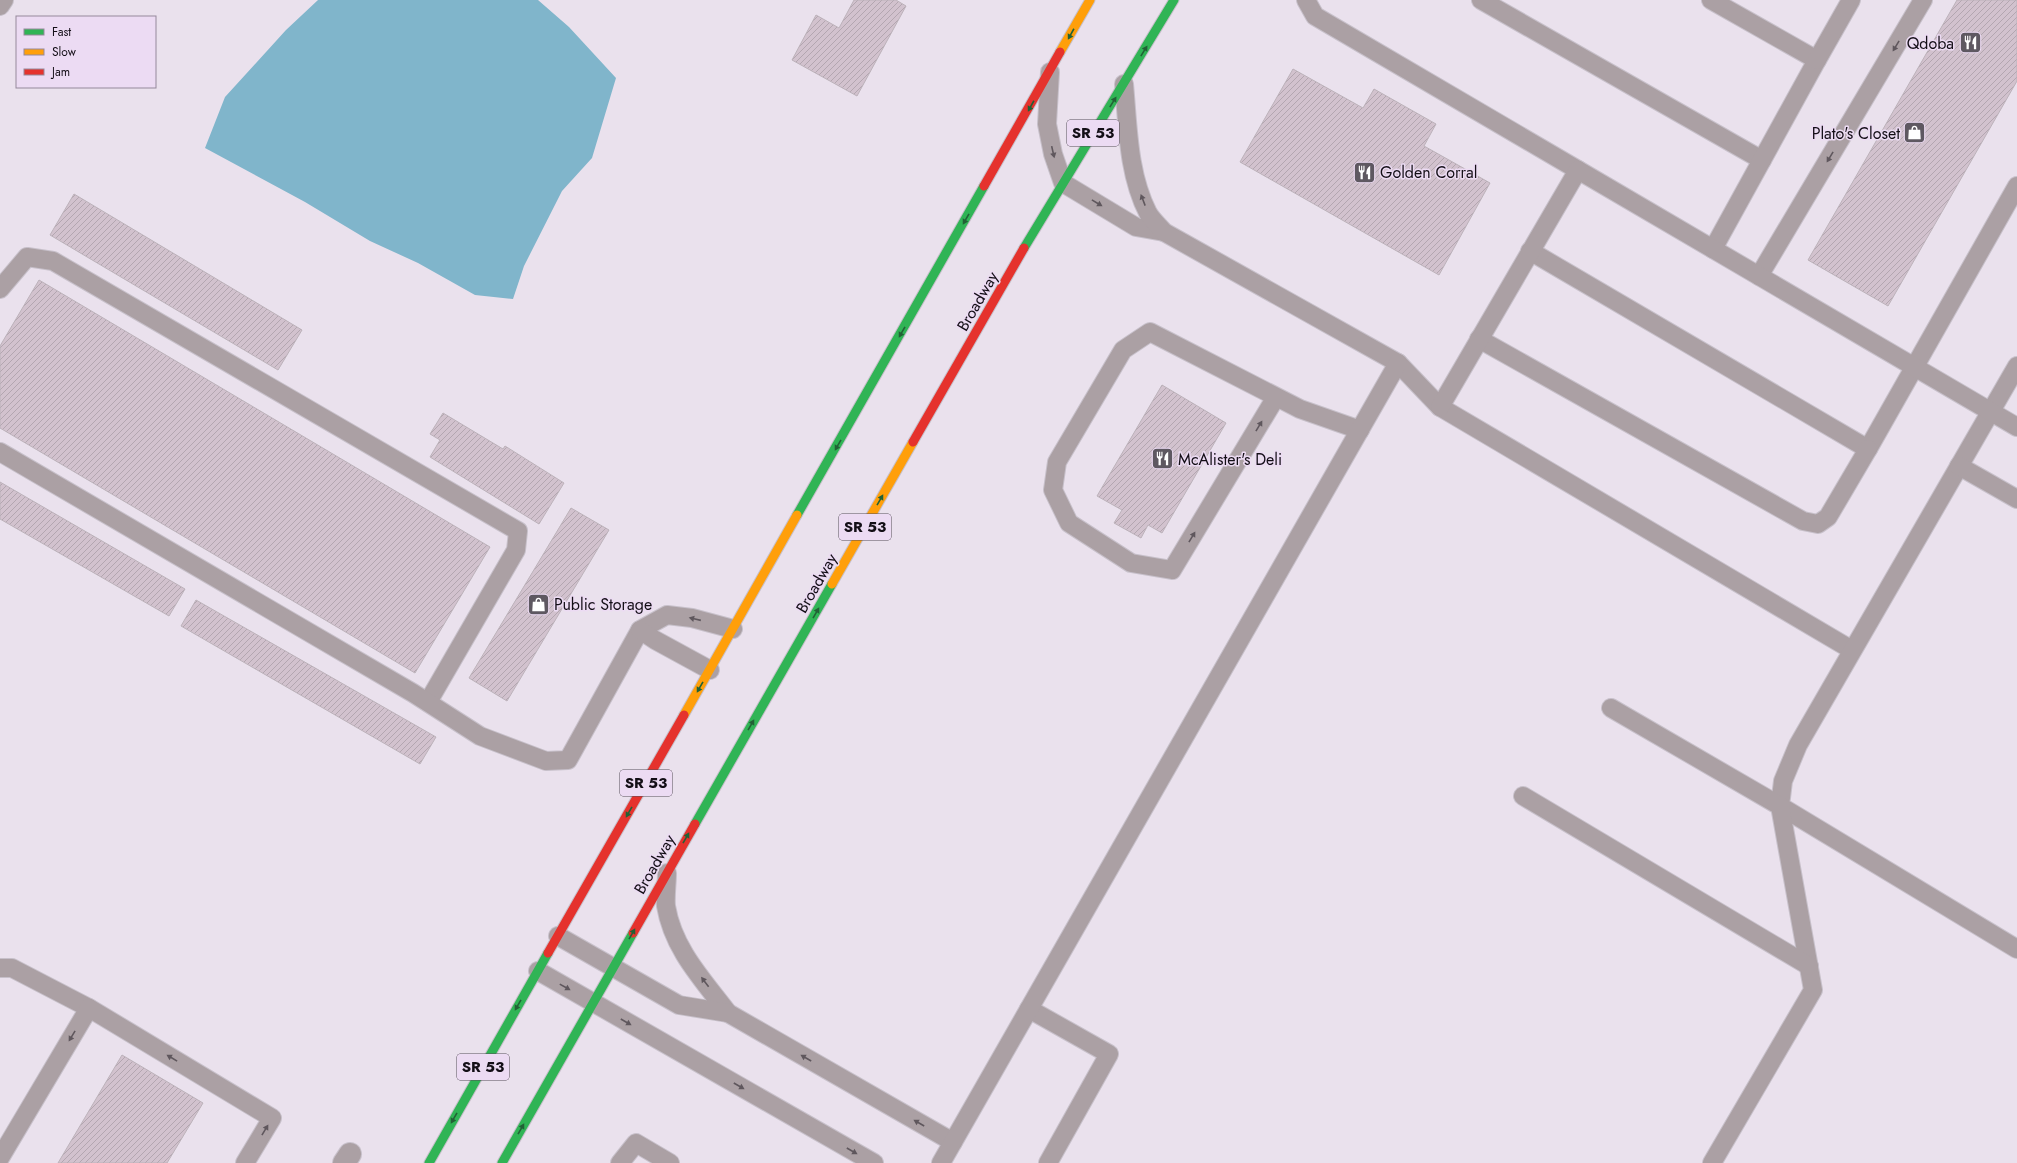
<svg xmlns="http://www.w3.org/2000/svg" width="2017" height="1163" viewBox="0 0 2017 1163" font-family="Jost,sans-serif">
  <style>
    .water { fill: #80b5cb }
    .building { fill: url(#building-hatch); stroke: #bcb2ba }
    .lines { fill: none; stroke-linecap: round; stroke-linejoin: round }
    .lane-casing { stroke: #c7c0ca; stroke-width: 20 }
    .street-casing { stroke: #c7c0ca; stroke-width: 24 }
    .fast-casing { stroke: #c7c0ca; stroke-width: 11 }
    .slow-casing { stroke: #c7c0ca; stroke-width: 11 }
    .jam-casing { stroke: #c7c0ca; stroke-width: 11 }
    .lane { stroke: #aba0a4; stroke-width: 18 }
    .street { stroke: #aba0a4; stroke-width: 22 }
    .fast { stroke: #30b455; stroke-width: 9 }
    .slow { stroke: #ff9f0a; stroke-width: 9 }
    .jam { stroke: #e5322d; stroke-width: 9 }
    .oneway { fill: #226136 }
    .oneway2 { fill: #5f575d }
    .labels { text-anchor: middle; stroke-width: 3; stroke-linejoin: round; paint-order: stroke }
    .shield { fill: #ecdbf3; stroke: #544c58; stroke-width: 1 }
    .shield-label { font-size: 15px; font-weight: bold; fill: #130e16 }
    .poi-label { font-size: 16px; fill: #130e16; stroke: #ecdbf3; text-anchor: start }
    .street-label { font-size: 16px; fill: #130e16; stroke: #ecdbf3 }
  </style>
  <defs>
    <pattern id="building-hatch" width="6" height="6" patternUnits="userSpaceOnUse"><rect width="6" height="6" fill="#d2c2ce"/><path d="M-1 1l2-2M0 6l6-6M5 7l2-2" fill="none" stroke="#b3a6b0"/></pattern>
  </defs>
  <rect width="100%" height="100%" fill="#eae1ed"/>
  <path class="water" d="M318 0H538L569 27 616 78 592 158 562 191 524 266 513 299 475 295 418 263 370 241 305 202 205 148 225 97 286 30Z"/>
  <g class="building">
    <path d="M854 0H896L906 6 857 96 792 60 816 15 839 28Z"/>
    <path d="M1957 0H2017V81L1888 306 1808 260Z"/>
    <path d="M1293 69 1363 108 1374 89 1436 124 1424 146 1490 183 1439 275 1240 162Z"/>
    <path d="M74 194 302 330 278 370 50 235Z"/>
    <path d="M39 280 490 547 415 673 0 428V346Z"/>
    <path d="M1162 385 1226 423 1162 533 1148 525 1141 538 1114 523 1122 510 1097 496Z"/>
    <path d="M443 413 503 449 505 446 564 483 539 524 430 457 440 440 430 434Z"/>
    <path d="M0 482 185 589 169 616 0 519Z"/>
    <path d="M571 508 609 530 507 701 469 678Z"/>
    <path d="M196 600 436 737 420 764 181 626Z"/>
    <path d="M122 1055 203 1103 167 1163H58Z"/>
  </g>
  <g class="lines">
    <defs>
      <g id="lane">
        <path d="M1306 0 1315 16 1578 170"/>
        <path d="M1481 0 1762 160"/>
        <path d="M1711 0 1817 60 1713 249"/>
        <path d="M0 6 4 0"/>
        <path d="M1817 60 1851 0"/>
        <path d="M1050 72 1047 124 1053 154 1063 183 1136 227 1164 232"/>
        <path d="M1124 84C1128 127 1128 174 1148 213 1152 220 1159 226 1164 232L1398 363 1440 407 1852 650"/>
        <path d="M1530 251 1868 449 2017 186"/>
        <path d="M1759 276 1923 0"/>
        <path d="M0 289 27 257 53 261 518 531 516 550 428 702"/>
        <path d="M1479 339 1803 521 1818 524 1828 517 1868 449"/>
        <path d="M2017 366 1798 745 1783 781 1780 806 2017 949"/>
        <path d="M1276 397 1172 570 1131 563 1069 523 1053 490 1057 462 1123 350 1150 332 1300 409 1360 430"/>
        <path d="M1440 407 1578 170 2017 427"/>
        <path d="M0 452 413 693 480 736 546 761 568 760 640 630 667 615 692 618 733 629"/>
        <path d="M1959 466 2017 499"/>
        <path d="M640 630 655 640 710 670"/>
        <path d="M1611 708 1780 806 1813 990 1712 1163"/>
        <path d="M1523 796 1809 966"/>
        <path d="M667 873C667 883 665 896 666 906 673 949 703 980 728 1013"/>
        <path d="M558 936 679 1005 728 1013 953 1142"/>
        <path d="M0 968H12L89 1008"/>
        <path d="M538 971 874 1163"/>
        <path d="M1029 1009 1109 1054 1048 1163"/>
        <path d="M0 1158 89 1008 272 1118 245 1163"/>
        <path d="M620 1163 636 1143 670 1163"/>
        <path d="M941 1163 1398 363"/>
      </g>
      <path id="street" d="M344 1163 350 1154"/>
      <g id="fast">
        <path d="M1024 248 1174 0"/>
        <path d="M797 515 984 186"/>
        <path d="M695 824 832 584"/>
        <path d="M429 1163 548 953"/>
        <path d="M502 1163 633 933"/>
      </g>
      <g id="slow">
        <path d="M1060 52 1090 0"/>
        <path d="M832 584 913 442"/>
        <path d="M684 715 797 515"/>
      </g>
      <g id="jam">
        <path d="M984 186 1060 52"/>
        <path d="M913 442 1024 248"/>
        <path d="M633 933 695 824"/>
        <path d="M548 953 684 715"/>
      </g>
    </defs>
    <use href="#lane" class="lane-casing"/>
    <use href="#street" class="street-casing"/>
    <use href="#fast" class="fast-casing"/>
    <use href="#slow" class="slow-casing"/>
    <use href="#jam" class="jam-casing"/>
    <use href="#lane" class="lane"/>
    <use href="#street" class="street"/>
    <use href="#fast" class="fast"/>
    <use href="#slow" class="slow"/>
    <use href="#jam" class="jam"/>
  </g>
  <defs><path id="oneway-solid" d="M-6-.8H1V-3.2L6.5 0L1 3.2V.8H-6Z"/></defs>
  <g class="oneway">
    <use href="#oneway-solid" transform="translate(1071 34) rotate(119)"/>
    <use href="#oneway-solid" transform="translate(1144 51) rotate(-58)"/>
    <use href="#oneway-solid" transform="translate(1113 102) rotate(-58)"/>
    <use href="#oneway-solid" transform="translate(1031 106) rotate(119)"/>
    <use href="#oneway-solid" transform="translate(966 219) rotate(120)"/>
    <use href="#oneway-solid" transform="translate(902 332) rotate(120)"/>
    <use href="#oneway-solid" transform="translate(838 445) rotate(120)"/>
    <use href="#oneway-solid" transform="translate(880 500) rotate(-60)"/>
    <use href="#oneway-solid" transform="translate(816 613) rotate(-60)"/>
    <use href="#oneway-solid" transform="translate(700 687) rotate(120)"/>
    <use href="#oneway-solid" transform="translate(751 725) rotate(-60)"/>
    <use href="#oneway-solid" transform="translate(629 812) rotate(120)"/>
    <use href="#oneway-solid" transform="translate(686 838) rotate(-60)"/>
    <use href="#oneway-solid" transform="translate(632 934) rotate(-60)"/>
    <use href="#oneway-solid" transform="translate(518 1005) rotate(120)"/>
    <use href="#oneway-solid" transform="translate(454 1118) rotate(120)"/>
    <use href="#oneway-solid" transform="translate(521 1129) rotate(-60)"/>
  </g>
  <g class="oneway2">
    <use href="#oneway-solid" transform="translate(1896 46) rotate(121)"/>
    <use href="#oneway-solid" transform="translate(1053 152) rotate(77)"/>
    <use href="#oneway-solid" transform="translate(1830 157) rotate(121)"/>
    <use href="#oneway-solid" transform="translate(1143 200) rotate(-111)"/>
    <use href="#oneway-solid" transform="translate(1097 203) rotate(31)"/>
    <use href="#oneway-solid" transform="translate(1259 426) rotate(-59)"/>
    <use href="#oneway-solid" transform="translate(1192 537) rotate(-59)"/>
    <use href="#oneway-solid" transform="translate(695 619) rotate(-167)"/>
    <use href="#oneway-solid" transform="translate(705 982) rotate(-127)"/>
    <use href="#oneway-solid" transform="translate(565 987) rotate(29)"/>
    <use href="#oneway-solid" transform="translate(626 1022) rotate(30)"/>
    <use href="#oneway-solid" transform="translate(72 1036) rotate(121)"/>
    <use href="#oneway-solid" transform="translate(172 1058) rotate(-149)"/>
    <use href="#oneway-solid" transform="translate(806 1058) rotate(-150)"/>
    <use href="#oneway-solid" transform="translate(739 1086) rotate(30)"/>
    <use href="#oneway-solid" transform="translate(919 1123) rotate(-150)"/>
    <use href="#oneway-solid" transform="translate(265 1130) rotate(-59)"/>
    <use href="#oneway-solid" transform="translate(852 1151) rotate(30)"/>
  </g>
  <defs>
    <symbol id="restaurant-square" viewBox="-11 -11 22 22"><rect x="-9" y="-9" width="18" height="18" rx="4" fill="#5e5861" stroke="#ecdbf3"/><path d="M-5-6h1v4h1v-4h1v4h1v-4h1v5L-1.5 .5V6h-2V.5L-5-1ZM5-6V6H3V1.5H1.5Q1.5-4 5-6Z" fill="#fff"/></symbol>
    <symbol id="shop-square" viewBox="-11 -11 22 22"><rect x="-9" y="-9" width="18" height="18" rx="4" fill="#5e5861" stroke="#ecdbf3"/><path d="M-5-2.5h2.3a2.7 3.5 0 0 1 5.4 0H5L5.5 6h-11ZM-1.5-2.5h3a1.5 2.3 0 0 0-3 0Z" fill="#fff"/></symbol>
  </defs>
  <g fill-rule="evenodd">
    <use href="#restaurant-square" x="1958" y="30" width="25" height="25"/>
    <use href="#shop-square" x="1902" y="120" width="25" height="25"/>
    <use href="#restaurant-square" x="1352" y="160" width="25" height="25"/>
    <use href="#restaurant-square" x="1150" y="446" width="25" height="25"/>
    <use href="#shop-square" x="526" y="592" width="25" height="25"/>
  </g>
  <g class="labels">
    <g class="shield">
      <rect x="1067" y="120" width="52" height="26" rx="3"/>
      <rect x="839" y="514" width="52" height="26" rx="3"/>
      <rect x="620" y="770" width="52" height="26" rx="3"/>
      <rect x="457" y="1054" width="52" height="26" rx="3"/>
    </g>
    <g class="shield-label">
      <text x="1093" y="138">SR 53</text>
      <text x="865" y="532">SR 53</text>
      <text x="646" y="788">SR 53</text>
      <text x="483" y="1072">SR 53</text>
    </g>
    <g class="poi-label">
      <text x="1954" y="49" text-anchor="end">Qdoba</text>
      <text x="1900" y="139" text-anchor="end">Plato's Closet</text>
      <text x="1380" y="178">Golden Corral</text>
      <text x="1178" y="465">McAlister's Deli</text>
      <text x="554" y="610">Public Storage</text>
    </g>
    <g class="street-label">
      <text transform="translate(977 301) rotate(-60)" y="6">Broadway</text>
      <text transform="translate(816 583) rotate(-60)" y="6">Broadway</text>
      <text transform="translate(654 864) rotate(-60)" y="6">Broadway</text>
    </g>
  </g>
  <rect x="16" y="16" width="140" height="72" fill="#ecdbf3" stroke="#95899b"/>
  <rect x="24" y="29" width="20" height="6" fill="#30b455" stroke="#95899b"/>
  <text x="52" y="36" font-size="12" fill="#130e16">Fast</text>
  <rect x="24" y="49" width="20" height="6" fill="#ff9f0a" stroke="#95899b"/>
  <text x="52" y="56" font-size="12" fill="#130e16">Slow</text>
  <rect x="24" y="69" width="20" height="6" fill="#e5322d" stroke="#95899b"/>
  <text x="52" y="76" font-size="12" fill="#130e16">Jam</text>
</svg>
